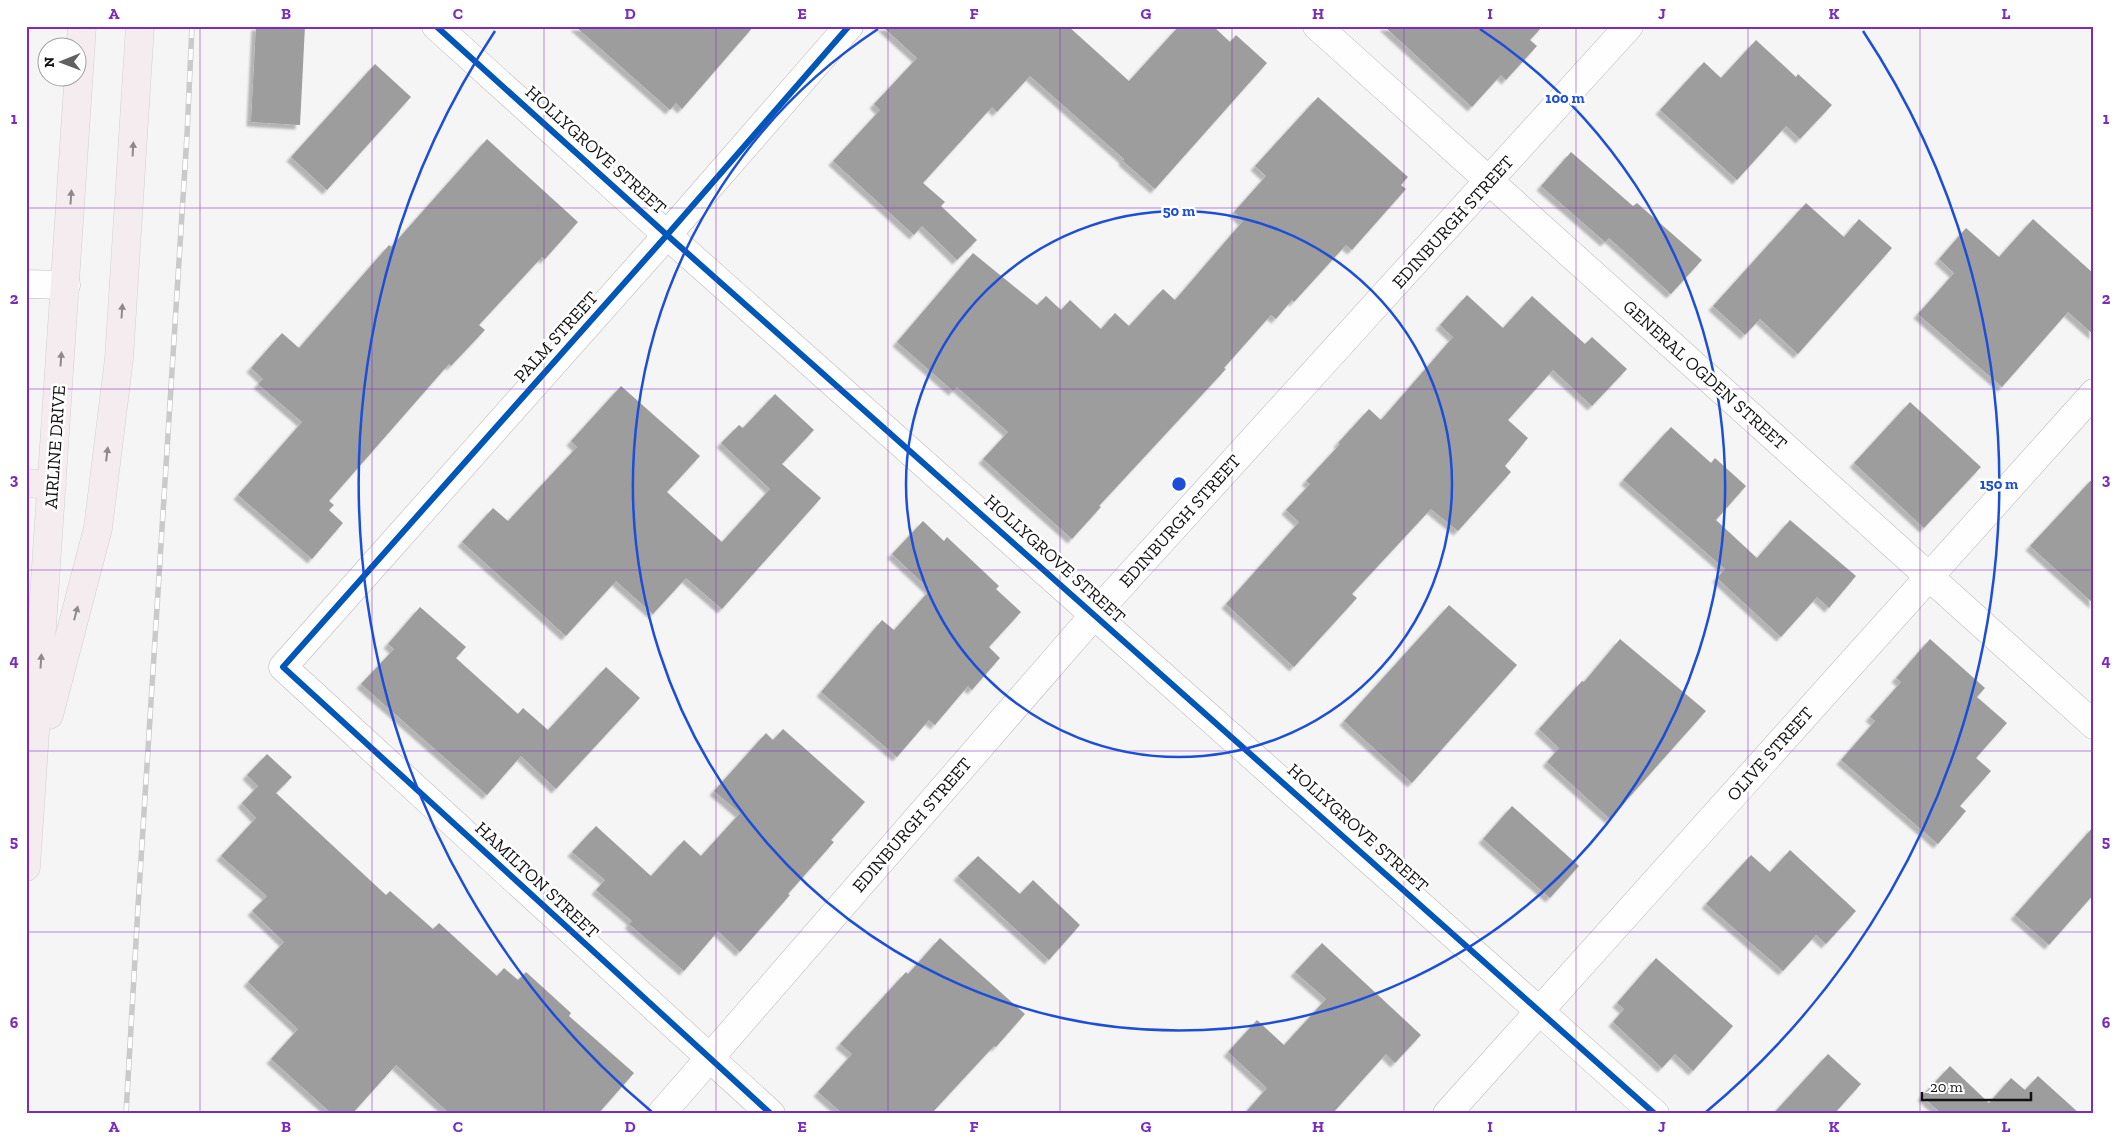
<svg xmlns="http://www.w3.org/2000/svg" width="2120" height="1140" viewBox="0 0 2120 1140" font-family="'Zilla Slab',serif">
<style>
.building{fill:#9e9d9d;filter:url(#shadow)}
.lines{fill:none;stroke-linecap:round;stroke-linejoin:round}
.minor-casing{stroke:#b7b7b8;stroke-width:29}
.highway-casing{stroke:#d0d0d1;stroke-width:29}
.minor{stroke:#fefefe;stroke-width:28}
.highway{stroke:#f4ecee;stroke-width:28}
.rail-casing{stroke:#cacacb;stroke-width:5.5}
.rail{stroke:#fff;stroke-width:4;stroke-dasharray:11;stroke-linecap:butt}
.cycleway-casing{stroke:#fff;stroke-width:9}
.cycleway{stroke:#0057b8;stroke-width:6}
.oneway{fill:#8e898b}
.grid{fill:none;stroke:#7b2cbf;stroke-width:1;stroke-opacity:0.55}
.ring{fill:none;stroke:#1d4ed8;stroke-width:2.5}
.labels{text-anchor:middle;stroke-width:5;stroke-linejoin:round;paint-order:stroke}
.street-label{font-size:18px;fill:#111112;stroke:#fff}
.centre{fill:#1d4ed8;stroke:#fff;stroke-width:2.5}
.ring-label{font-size:15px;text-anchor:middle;font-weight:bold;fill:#1d4ed8;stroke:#fff;stroke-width:5;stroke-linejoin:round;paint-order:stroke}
.neatline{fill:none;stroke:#7b2cbf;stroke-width:2}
.grid-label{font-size:16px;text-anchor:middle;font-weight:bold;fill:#7b2cbf}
</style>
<defs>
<filter id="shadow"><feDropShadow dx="-4.5" dy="4.5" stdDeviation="1" flood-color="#0004"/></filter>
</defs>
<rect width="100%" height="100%" fill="#f5f5f6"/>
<g class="building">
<path d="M256,26H305L300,125L251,122Z"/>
<path d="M575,26H754L682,109L676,103L670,110Z"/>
<path d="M882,26H1068L1129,81L1179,26H1213L1230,42L1236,35L1267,63L1155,189L1123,161L1124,159L1030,76L997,112L992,107L923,183L945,202L941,206L977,240L957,260L922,226L914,235L833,161L880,110L874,104L917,58Z"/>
<path d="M1384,26H1543L1530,40L1537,46L1506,80L1501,75L1472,107Z"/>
<path d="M1756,40L1796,77L1798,74L1832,105L1800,139L1786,126L1737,180L1660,110L1704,62L1721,78Z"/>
<path d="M375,64L411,97L327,190L291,157Z"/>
<path d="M1318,97L1408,177L1401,185L1406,189L1352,250L1346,245L1294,302L1292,300L1276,319L1271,315L1224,368L1226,369L1099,506L1101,507L1072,539L983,459L1008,432L957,387L953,391L897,342L973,253L1037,305L1046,296L1061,310L1070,300L1101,329L1115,313L1129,326L1163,289L1175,300L1243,221L1234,212L1266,176L1255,166Z"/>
<path d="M487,139L578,222L545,259L542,257L479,325L485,330L451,366L449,364L329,501L334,505L329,510L343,523L312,559L238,495L302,422L258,384L263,379L251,368L282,333L299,348L389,245L391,247Z"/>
<path d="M1571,152L1633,206L1637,203L1702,260L1671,294L1609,238L1605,242L1541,186Z"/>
<path d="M1806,203L1844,237L1859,219L1892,248L1798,354L1760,319L1745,335L1713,306Z"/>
<path d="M2033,219L2094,274V335L2068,312L2002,387L1918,314L1954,273L1939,259L1966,228L1999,257Z"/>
<path d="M1467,295L1503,328L1532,296L1585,344L1592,337L1627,369L1592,406L1553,370L1508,420L1528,438L1505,466L1511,472L1458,531L1431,509L1352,594L1357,598L1294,667L1226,604L1299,522L1286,510L1310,484L1306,481L1340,444L1338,443L1369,409L1381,420L1453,337L1440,325Z"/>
<path d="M621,386L700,456L667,492L722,542L770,489L721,443L739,425L743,428L775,394L814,430L782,464L821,498L722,609L686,578L653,614L616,581L566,636L462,542L493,508L508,521L577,447L571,441Z"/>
<path d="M1910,402L1981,467L1924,528L1854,463Z"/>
<path d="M1671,427L1711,463L1715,458L1746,486L1716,520L1757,558L1790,520L1856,576L1829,608L1817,597L1781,637L1717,578L1725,569L1623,480Z"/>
<path d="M2094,477V604L2030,546Z"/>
<path d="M923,521L944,541L947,537L999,586L996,589L1021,612L989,647L1000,658L972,690L968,686L935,725L929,720L897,757L821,692L882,620L894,630L930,590L892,554Z"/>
<path d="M1449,605L1517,665L1412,783L1344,721Z"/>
<path d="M420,607L466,647L456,658L518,714L523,708L548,730L606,667L640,698L556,789L521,756L487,795L361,684L394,649L388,644Z"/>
<path d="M1620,639L1706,711L1610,819L1547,762L1559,748L1539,729L1582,681L1584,682Z"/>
<path d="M1930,639L1985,688L1977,697L2007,723L1976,758L1991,771L1960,806L1966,811L1938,844L1841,760L1875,721L1870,717L1901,682L1896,678Z"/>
<path d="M783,729L865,802L831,840L834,842L788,894L790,895L740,952L718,931L684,971L629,924L632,921L596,890L605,880L572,852L596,826L651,876L684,840L701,856L740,813L714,791L766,733L773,740Z"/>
<path d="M267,754L292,777L276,793L386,895L390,891L433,929L439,923L497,976L504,968L518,980L526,972L571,1013L569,1016L634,1073L598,1114H450L396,1065L352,1114H332L271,1059L298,1029L248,982L284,942L252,911L267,896L221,856L256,818L242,803L258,786L247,775Z"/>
<path d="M1512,806L1579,866L1550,898L1483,839Z"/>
<path d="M2094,826V894L2049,945L2015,915Z"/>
<path d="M1790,850L1856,911L1826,944L1816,935L1783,971L1706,904L1751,855L1770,872Z"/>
<path d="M978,856L1020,894L1033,880L1080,925L1049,960L958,876Z"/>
<path d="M940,938L1025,1014L996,1047L994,1046L931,1114H843L818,1092L852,1054L840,1044L906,972L908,974Z"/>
<path d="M1322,943L1421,1035L1395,1063L1386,1054L1332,1114H1244L1267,1088L1228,1052L1257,1020L1284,1045L1326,999L1295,972Z"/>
<path d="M1656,958L1733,1026L1693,1071L1675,1054L1662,1068L1613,1022L1624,1009L1617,1003Z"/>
<path d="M1828,1054L1861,1084L1834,1114H1773Z"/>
<path d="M1950,1066L1989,1103L2011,1078L2025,1090L2038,1076L2080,1114H1942L1922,1096Z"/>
</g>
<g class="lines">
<defs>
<g id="minor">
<path d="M436,26L667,235L1655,1114"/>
<path d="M1317,26L2094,725"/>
<path d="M26,284L66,285"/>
<path d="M661,1114L1095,614L1629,26"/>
<path d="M771,1114L283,667L667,235L849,26"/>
<path d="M1447,1114L2094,393"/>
</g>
<g id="highway">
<path d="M26,483L52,485"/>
<path d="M49,715L98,528L119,359L140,26"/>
<path d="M26,867L82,26"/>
</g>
</defs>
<use href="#minor" class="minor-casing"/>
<use href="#highway" class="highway-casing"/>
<use href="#minor" class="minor"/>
<use href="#highway" class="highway"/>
<defs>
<path id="rail" d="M126,1114L138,907L187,135L192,26"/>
</defs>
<use href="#rail" class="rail-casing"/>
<use href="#rail" class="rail"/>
<defs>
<g id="cycleway">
<path d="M436,26L667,235L1655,1114"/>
<path d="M771,1114L283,667L667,235L849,26"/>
</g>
</defs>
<use href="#cycleway" class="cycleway-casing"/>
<use href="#cycleway" class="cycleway"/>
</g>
<defs><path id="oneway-solid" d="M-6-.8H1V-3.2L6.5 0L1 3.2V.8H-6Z" transform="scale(1.25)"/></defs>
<g class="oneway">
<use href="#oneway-solid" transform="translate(133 149) rotate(-87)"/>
<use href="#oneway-solid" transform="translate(71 197) rotate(-86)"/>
<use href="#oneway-solid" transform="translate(122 311) rotate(-86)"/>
<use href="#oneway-solid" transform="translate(61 359) rotate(-86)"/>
<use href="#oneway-solid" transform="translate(107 454) rotate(-83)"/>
<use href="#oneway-solid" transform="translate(76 613) rotate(-75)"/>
<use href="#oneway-solid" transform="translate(41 661) rotate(-86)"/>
</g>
<path class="grid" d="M200,26V1114M372,26V1114M544,26V1114M716,26V1114M888,26V1114M1060,26V1114M1232,26V1114M1404,26V1114M1576,26V1114M1748,26V1114M1920,26V1114M26,208H2094M26,389H2094M26,570H2094M26,751H2094M26,932H2094"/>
<g class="ring">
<circle cx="1179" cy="484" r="273"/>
<path d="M1480 29A546 546 0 1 1 878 29"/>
<path d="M652 1112A820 820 0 0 1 495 31M1863 31A820 820 0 0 1 1706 1112"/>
</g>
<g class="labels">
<g class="street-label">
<text transform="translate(596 150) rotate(42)" y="6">HOLLYGROVE STREET</text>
<text transform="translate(1453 222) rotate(-48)" y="6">EDINBURGH STREET</text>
<text transform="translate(556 337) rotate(-48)" y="6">PALM STREET</text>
<text transform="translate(1705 375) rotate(42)" y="6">GENERAL OGDEN STREET</text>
<text transform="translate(55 447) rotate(-86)" y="6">AIRLINE DRIVE</text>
<text transform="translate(1180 521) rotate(-48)" y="6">EDINBURGH STREET</text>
<text transform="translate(1055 559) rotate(42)" y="6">HOLLYGROVE STREET</text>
<text transform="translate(1770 754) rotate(-48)" y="6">OLIVE STREET</text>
<text transform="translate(912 825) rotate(-49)" y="6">EDINBURGH STREET</text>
<text transform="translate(1358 828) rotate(42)" y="6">HOLLYGROVE STREET</text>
<text transform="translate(537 880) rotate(43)" y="6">HAMILTON STREET</text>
</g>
</g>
<circle cx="1179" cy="484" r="8" class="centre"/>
<g class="ring-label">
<text x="1565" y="103">100 m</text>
<text x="1179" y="216">50 m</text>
<text x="1999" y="489">150 m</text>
</g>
<rect width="2120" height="1140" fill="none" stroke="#ffffff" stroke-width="55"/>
<g transform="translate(62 62) rotate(269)"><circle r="24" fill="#ffffff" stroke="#a0a0a0"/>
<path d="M0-4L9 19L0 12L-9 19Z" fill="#616162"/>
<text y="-8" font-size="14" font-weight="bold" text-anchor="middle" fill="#111112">N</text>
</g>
<path d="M1922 1092v8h109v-8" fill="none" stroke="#111112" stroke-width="2.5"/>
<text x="1930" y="1092" font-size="15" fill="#111112" stroke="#ffffff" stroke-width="4" paint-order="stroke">20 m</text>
<rect x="28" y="28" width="2064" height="1084" class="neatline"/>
<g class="grid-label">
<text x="114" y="19">A</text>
<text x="286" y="19">B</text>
<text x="458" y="19">C</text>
<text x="630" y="19">D</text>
<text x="802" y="19">E</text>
<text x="974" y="19">F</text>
<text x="1146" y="19">G</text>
<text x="1318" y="19">H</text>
<text x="1490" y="19">I</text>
<text x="1662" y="19">J</text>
<text x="1834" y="19">K</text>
<text x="2006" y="19">L</text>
<text x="14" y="124">1</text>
<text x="2106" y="124">1</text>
<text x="14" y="304">2</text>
<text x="2106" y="304">2</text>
<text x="14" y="485">3</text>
<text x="2106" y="485">3</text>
<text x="14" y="666">4</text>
<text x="2106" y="666">4</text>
<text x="14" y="847">5</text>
<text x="2106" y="847">5</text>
<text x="14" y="1028">6</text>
<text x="2106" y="1028">6</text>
<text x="114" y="1132">A</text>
<text x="286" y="1132">B</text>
<text x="458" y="1132">C</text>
<text x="630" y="1132">D</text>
<text x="802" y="1132">E</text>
<text x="974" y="1132">F</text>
<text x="1146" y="1132">G</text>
<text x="1318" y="1132">H</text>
<text x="1490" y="1132">I</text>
<text x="1662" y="1132">J</text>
<text x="1834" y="1132">K</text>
<text x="2006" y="1132">L</text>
</g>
</svg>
